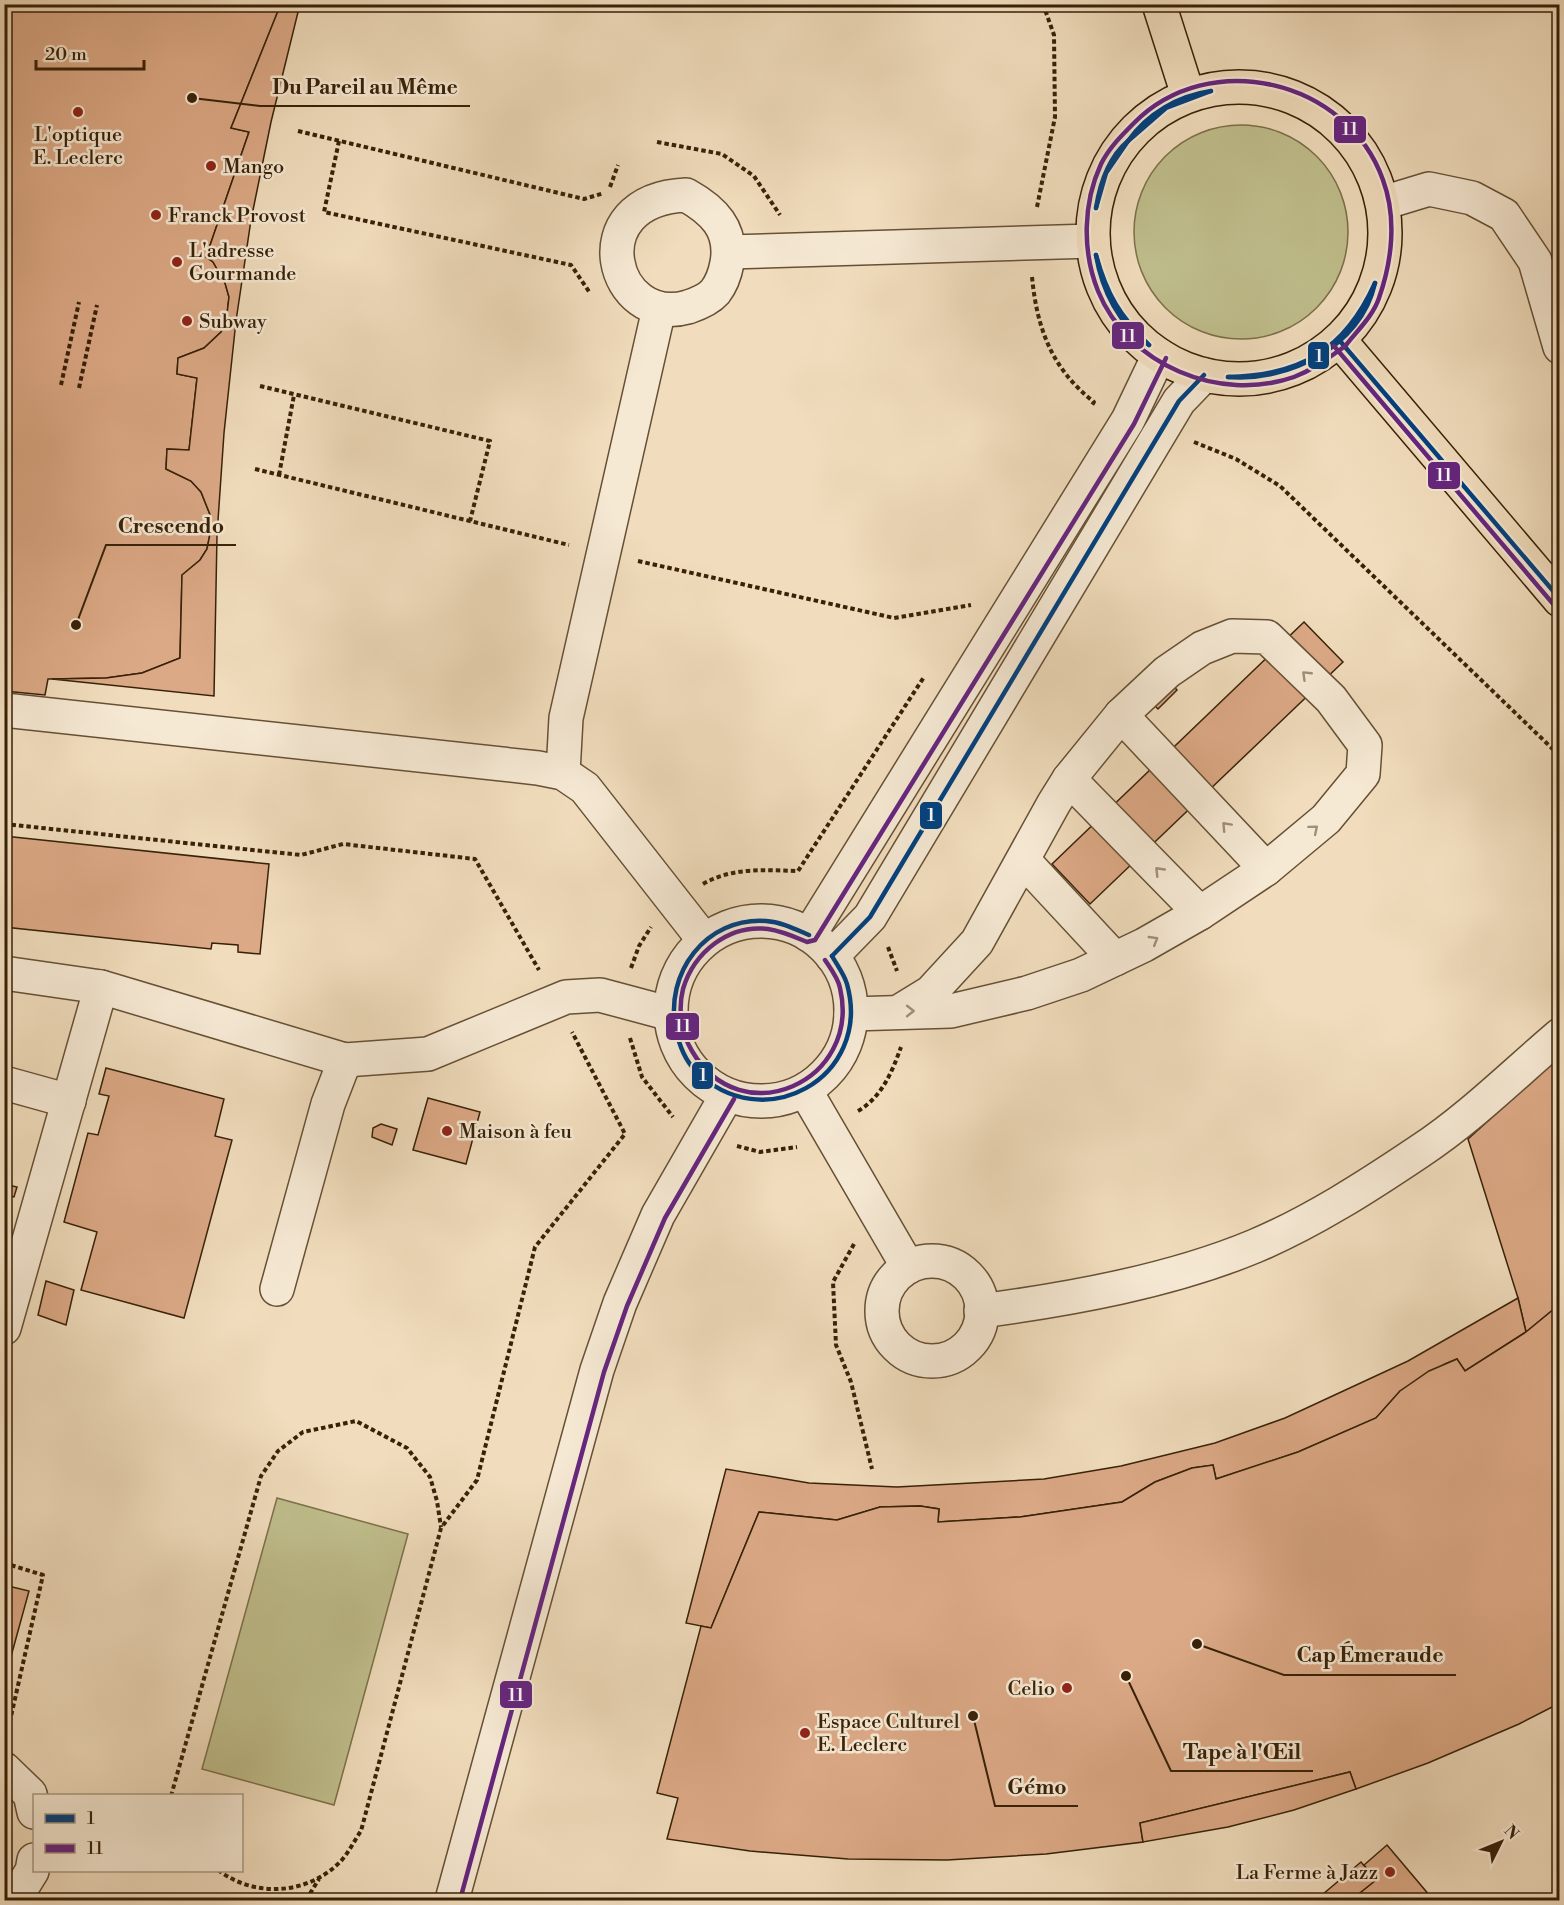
<svg xmlns="http://www.w3.org/2000/svg" width="1564" height="1905" viewBox="0 0 1564 1905" font-family="'Libre Bodoni',serif">
<style>
.green{fill:#c0bf8d;stroke:#7c704a;stroke-width:1.5}
.building{fill:#dca986;stroke:#372108;stroke-width:1.5}
.lines{fill:none;stroke-linecap:round;stroke-linejoin:round}
.minor-casing{stroke:#665035;stroke-width:36}
.major-casing{stroke:#372108;stroke-width:36}
.path{stroke:#372108;stroke-width:4;stroke-dasharray:4.5 3;stroke-linecap:butt}
.minor{stroke:#f6e9d4;stroke-width:33}
.major{stroke:#f1ddbd;stroke-width:33}
.bus-1-casing{stroke:#f6e9d4;stroke-width:9}
.bus-2-casing{stroke:#f6e9d4;stroke-width:9}
.bus-1{stroke:#004080;stroke-width:4.5}
.bus-2{stroke:#652580;stroke-width:4.5}
.oneway{stroke:#a08f78}
.poi-dot{fill:#8f2418;stroke:#f6e9d4;stroke-width:2}
.labels{text-anchor:middle;stroke-width:5;stroke-linejoin:round;paint-order:stroke}
.poi-label{font-size:20px;fill:#372108;stroke:#f6e9d4;text-anchor:start}
.leader{fill:none;stroke:#372108;stroke-width:2}
.callout-dot{fill:#372108;stroke:#f6e9d4;stroke-width:2}
.callout-label{font-size:21px;text-anchor:middle;font-weight:bold;fill:#372108;stroke:#f6e9d4;stroke-width:5;stroke-linejoin:round;paint-order:stroke}
.line-badge{stroke:#f6e9d4;stroke-width:2}
.badge-label{font-size:16px;text-anchor:middle;font-weight:bold;fill:#fff}
</style>
<rect width="100%" height="100%" fill="#f1ddbd"/>
<filter id="stains"><feTurbulence type="fractalNoise" baseFrequency=".00333" numOctaves="4"/><feColorMatrix values="0 0 0 0 .2 0 0 0 0 .09 0 0 0 0 .02 0 0 0 .5 -.17"/></filter>
<radialGradient id="worn" r=".72"><stop offset=".6" stop-color="#630" stop-opacity="0"/><stop offset="1" stop-color="#630" stop-opacity=".3"/></radialGradient>
<g class="green">
<circle cx="1241" cy="232" r="107"/>
<path d="M277,1498L408,1534L334,1805L202,1769Z"/>
</g>
<g class="building">
<path d="M4,4L280,6L231,128L249,132L206,257L213,262L225,283L229,297L226,322L221,332L204,348L178,358L177,374L197,378L189,450L167,449L166,469L191,481L201,492L211,517V529L207,549L200,560L182,575L180,658L142,673L106,678L48,679L45,695L4,691Z"/>
<path d="M274,4H300L271,122L251,220L236,321L224,433L217,535L214,696L52,679L106,678L142,673L180,658L182,575L200,560L207,549L211,529V517L201,492L191,481L166,469L167,449L189,450L197,378L177,374L178,358L204,348L221,332L226,322L229,297L225,283L213,262L206,257L249,132L231,128L280,6Z"/>
<path d="M1304,622L1343,662L1090,904L1052,864Z"/>
<path d="M1167,679L1177,690L1158,709L1147,698Z"/>
<path d="M4,836L269,864L260,954L238,952V945L212,943L211,949L4,927Z"/>
<path d="M1560,1056V1304L1526,1332L1518,1298L1468,1139Z"/>
<path d="M106,1068L224,1099L215,1136L232,1140L184,1318L81,1290L97,1232L64,1222L88,1133L98,1135L109,1096L99,1094Z"/>
<path d="M428,1098L480,1112L466,1164L413,1150Z"/>
<path d="M381,1124L397,1129L392,1145L372,1137L373,1128Z"/>
<path d="M4,1184L17,1187L14,1197L9,1196L4,1213Z"/>
<path d="M46,1281L74,1290L66,1325L38,1315Z"/>
<path d="M1518,1298L1526,1332L1465,1371L1457,1359L1445,1364L1400,1391L1376,1418L1298,1452L1216,1479L1213,1465L1192,1468L1155,1482L1122,1502L1020,1517L938,1522L939,1509L920,1506L880,1507L837,1520L759,1512L711,1628L686,1623L726,1469L809,1483L897,1487L1044,1479L1121,1466L1215,1443L1285,1418L1408,1361Z"/>
<path d="M1560,1304V1703L1519,1724L1428,1763L1356,1789L1350,1772L1140,1823L1143,1842L1046,1854L947,1860L848,1859L750,1851L667,1839L678,1798L657,1793L701,1626L711,1628L759,1512L837,1520L880,1507L920,1506L939,1509L938,1522L1020,1517L1122,1502L1155,1482L1192,1468L1213,1465L1216,1479L1298,1452L1376,1418L1400,1391L1429,1371L1457,1359L1465,1371L1526,1332Z"/>
<path d="M4,1585L29,1591L4,1682Z"/>
<path d="M1350,1772L1356,1789L1294,1810L1228,1827L1143,1842L1140,1823Z"/>
<path d="M1387,1845L1430,1896L1425,1900H1351L1376,1880L1364,1865Z"/>
<path d="M1361,1862L1376,1880L1351,1900H1316Z"/>
</g>
<g class="lines">
<defs>
<g id="minor">
<path d="M686,195C713,210 733,229 727,263C725,274 722,283 715,292C708,300 697,304 688,307C612,329 577,200 686,195Z"/>
<path d="M1383,203L1429,189L1472,198L1504,215L1535,261L1560,347"/>
<path d="M729,252L1093,241"/>
<path d="M4,710L538,768L563,773L585,788L704,940"/>
<path d="M1121,715L1266,869"/>
<path d="M563,773L566,718L659,309"/>
<path d="M1069,779L1200,913"/>
<path d="M1024,861L1115,959"/>
<circle cx="761" cy="1011" r="90"/>
<path d="M809,935L1128,420L1159,355"/>
<path d="M832,956L870,917L1179,401L1204,375"/>
<path d="M4,973L101,987L345,1060L428,1054L566,997L600,995L671,1014"/>
<path d="M851,1014L951,1011L1027,993L1081,975L1144,945L1200,913L1266,869L1326,819L1363,774L1365,745L1331,699L1267,637L1232,636L1202,648L1167,672L1121,715L1069,779L1054,803L977,942L931,992L900,1011"/>
<path d="M4,1083L69,1101"/>
<path d="M805,1090L908,1267"/>
<circle cx="932" cy="1311" r="50"/>
<path d="M277,1289L328,1104L345,1060"/>
<path d="M981,1311C1071,1299 1171,1281 1255,1246C1312,1222 1368,1186 1420,1151C1470,1118 1514,1074 1560,1035"/>
<path d="M4,1328L101,987"/>
<path d="M4,1769L30,1794L34,1812"/>
<path d="M14,1900L32,1871L34,1860"/>
<path d="M452,1900L597,1370L620,1303L658,1215L727,1095"/>
</g>
<g id="major">
<path d="M1159,4L1188,95"/>
<circle cx="1239" cy="233" r="146"/>
<path d="M1340,341L1560,600"/>
</g>
</defs>
<use href="#minor" class="minor-casing"/>
<use href="#major" class="major-casing"/>
<g class="path">
<path d="M298,131L584,199L604,193"/>
<path d="M339,141L324,212L571,265L590,293"/>
<path d="M657,142L722,154L754,176L780,215"/>
<path d="M610,187L618,165"/>
<path d="M1037,207L1055,117L1054,35L1043,4"/>
<path d="M1032,277C1037,329 1052,369 1094,402L1092,405"/>
<path d="M61,385L79,302"/>
<path d="M260,386L490,441L470,521"/>
<path d="M79,388L97,305"/>
<path d="M1194,442L1236,459L1280,486L1560,756"/>
<path d="M255,469L569,545"/>
<path d="M279,475L294,395"/>
<path d="M638,561L894,618L971,605"/>
<path d="M4,824L301,855L343,844L475,859L539,970"/>
<path d="M703,884C732,867 766,870 798,871L924,677"/>
<path d="M888,947L897,971"/>
<path d="M631,968L639,946L651,927"/>
<path d="M630,1038L642,1077L673,1117"/>
<path d="M858,1111C882,1097 892,1072 901,1047"/>
<path d="M737,1146L760,1152L797,1147"/>
<path d="M854,1244L833,1282L836,1345L851,1382L872,1469"/>
<path d="M4,1563L43,1575L7,1734"/>
<path d="M171,1796L261,1476L278,1451L303,1432L356,1421L407,1448L430,1477L437,1501L441,1527"/>
<path d="M218,1870C255,1898 307,1895 340,1862C348,1854 354,1841 361,1831L441,1528L477,1480L535,1247L625,1134L572,1032"/>
<path d="M306,1900L319,1879"/>
</g>
<use href="#minor" class="minor"/>
<use href="#major" class="major"/>
<defs>
<g id="bus-1">
<path d="M1128,141C1148,113 1178,96 1211,91"/>
<path d="M1128,141L1166,108L1211,91"/>
<path d="M1096,208C1100,183 1108,158 1128,141"/>
<path d="M1096,208L1106,173L1128,141"/>
<path d="M1096,255C1107,295 1120,316 1149,345"/>
<path d="M1096,255C1102,290 1119,325 1149,345"/>
<path d="M1340,341L1560,599"/>
<path d="M1228,377C1288,382 1361,347 1375,283"/>
<path d="M1228,377C1300,376 1345,350 1375,283"/>
<path d="M809,935C795,929 781,922 766,921C706,917 664,973 676,1030C679,1044 685,1060 695,1070C762,1139 873,1078 847,984C844,974 837,965 832,956"/>
<path d="M832,956L870,917L1179,401L1204,375"/>
</g>
<g id="bus-2">
<path d="M1334,346L1554,605"/>
<path d="M1344,347C1328,358 1313,370 1294,377C1219,403 1128,365 1098,291C1082,251 1083,203 1101,164C1109,148 1121,136 1134,123C1209,47 1347,79 1383,180C1397,218 1392,261 1379,298C1373,316 1357,331 1346,345"/>
<path d="M825,960C831,969 838,978 840,988C862,1082 741,1135 692,1051C681,1033 678,1009 683,989C694,952 729,924 768,929C782,931 795,937 807,942L815,940L1134,424L1166,358"/>
<path d="M460,1900L604,1372L627,1306L665,1218L734,1099"/>
</g>
</defs>
<use href="#bus-1" class="bus-1-casing"/>
<use href="#bus-2" class="bus-2-casing"/>
<use href="#bus-1" class="bus-1"/>
<use href="#bus-2" class="bus-2"/>
</g>
<defs><path id="oneway-chevron" d="M-2-3.5L2.5 0L-2 3.5" fill="none" stroke-width="1.6" stroke-linecap="round" stroke-linejoin="round" transform="scale(1.5)"/></defs>
<g class="oneway">
<use href="#oneway-chevron" transform="translate(1306 675) rotate(-136)"/>
<use href="#oneway-chevron" transform="translate(1226 826) rotate(-133)"/>
<use href="#oneway-chevron" transform="translate(1314 829) rotate(-40)"/>
<use href="#oneway-chevron" transform="translate(1159 871) rotate(-134)"/>
<use href="#oneway-chevron" transform="translate(1154 940) rotate(-31)"/>
<use href="#oneway-chevron" transform="translate(910 1011)"/>
</g>
<g class="poi-dot">
<circle cx="78" cy="112" r="6"/>
<circle cx="211" cy="166" r="6"/>
<circle cx="156" cy="215" r="6"/>
<circle cx="177" cy="262" r="6"/>
<circle cx="187" cy="321" r="6"/>
<circle cx="447" cy="1131" r="6"/>
<circle cx="1067" cy="1688" r="6"/>
<circle cx="805" cy="1733" r="6"/>
<circle cx="1390" cy="1872" r="6"/>
</g>
<g class="labels">
<g class="poi-label">
<text x="78" y="141" text-anchor="middle">L'optique<tspan x="78" dy="23">E. Leclerc</tspan></text>
<text x="223" y="173">Mango</text>
<text x="168" y="222">Franck Provost</text>
<text x="189" y="257">L'adresse<tspan x="189" dy="23">Gourmande</tspan></text>
<text x="199" y="328">Subway</text>
<text x="459" y="1138">Maison à feu</text>
<text x="1055" y="1695" text-anchor="end">Celio</text>
<text x="817" y="1728">Espace Culturel<tspan x="817" dy="23">E. Leclerc</tspan></text>
<text x="1378" y="1879" text-anchor="end">La Ferme à Jazz</text>
</g>
</g>
<path class="leader" d="M192 98L260 106H470M76 625L106 545H236M1197 1644L1284 1675H1456M1126 1676L1171 1771H1313M973 1716L995 1806H1078"/>
<g class="callout-dot">
<circle cx="192" cy="98" r="6"/>
<circle cx="76" cy="625" r="6"/>
<circle cx="1197" cy="1644" r="6"/>
<circle cx="1126" cy="1676" r="6"/>
<circle cx="973" cy="1716" r="6"/>
</g>
<g class="callout-label">
<text x="365" y="94">Du Pareil au Même</text>
<text x="171" y="533">Crescendo</text>
<text x="1370" y="1662">Cap Émeraude</text>
<text x="1242" y="1759">Tape à l'Œil</text>
<text x="1037" y="1794">Gémo</text>
</g>
<g class="line-badge">
<rect x="1333" y="115" width="34" height="29" rx="6" fill="#652580"/>
<rect x="1111" y="321" width="34" height="29" rx="6" fill="#652580"/>
<rect x="1307" y="341" width="23" height="29" rx="6" fill="#004080"/>
<rect x="1427" y="461" width="34" height="29" rx="6" fill="#652580"/>
<rect x="919" y="801" width="24" height="29" rx="6" fill="#004080"/>
<rect x="665" y="1012" width="35" height="29" rx="6" fill="#652580"/>
<rect x="691" y="1061" width="23" height="29" rx="6" fill="#004080"/>
<rect x="499" y="1680" width="34" height="29" rx="6" fill="#652580"/>
</g>
<g class="badge-label">
<text x="1350" y="135">11</text>
<text x="1128" y="342">11</text>
<text x="1319" y="362">1</text>
<text x="1444" y="481">11</text>
<text x="931" y="821">1</text>
<text x="683" y="1032">11</text>
<text x="703" y="1081">1</text>
<text x="516" y="1701">11</text>
</g>
<rect width="1564" height="1905" fill="none" stroke="#f1ddbd" stroke-width="24"/>
<rect x="6" y="6" width="1552" height="1893" fill="none" stroke="#372108" stroke-width="3"/>
<rect x="12" y="12" width="1540" height="1881" fill="none" stroke="#372108" stroke-width="1.5"/>
<rect x="33" y="1794" width="210" height="78" fill="#f6e9d4" stroke="#aa9982" stroke-width="1.5"/>
<rect x="45" y="1814" width="30" height="9" fill="#004080" stroke="#aa9982" stroke-width="1.5"/>
<text x="87" y="1824" font-size="18" fill="#372108">1</text>
<rect x="45" y="1844" width="30" height="9" fill="#652580" stroke="#aa9982" stroke-width="1.5"/>
<text x="87" y="1854" font-size="18" fill="#372108">11</text>
<g transform="translate(1501 1842) rotate(47)" stroke="#f6e9d4" stroke-width="4.5" paint-order="stroke">
<path d="M0-4.5L10 22L0 15L-10 22Z" fill="#372108"/>
<text y="-9" font-size="16" font-weight="bold" text-anchor="middle" fill="#372108">N</text>
</g>
<path d="M36 60v9h108v-9" fill="none" stroke="#372108" stroke-width="3"/>
<text x="45" y="60" font-size="18" fill="#372108" stroke="#f6e9d4" stroke-width="4.5" paint-order="stroke">20 m</text>
<rect width="100%" height="100%" filter="url(#stains)"/>
<rect width="100%" height="100%" fill="url(#worn)"/>
</svg>
